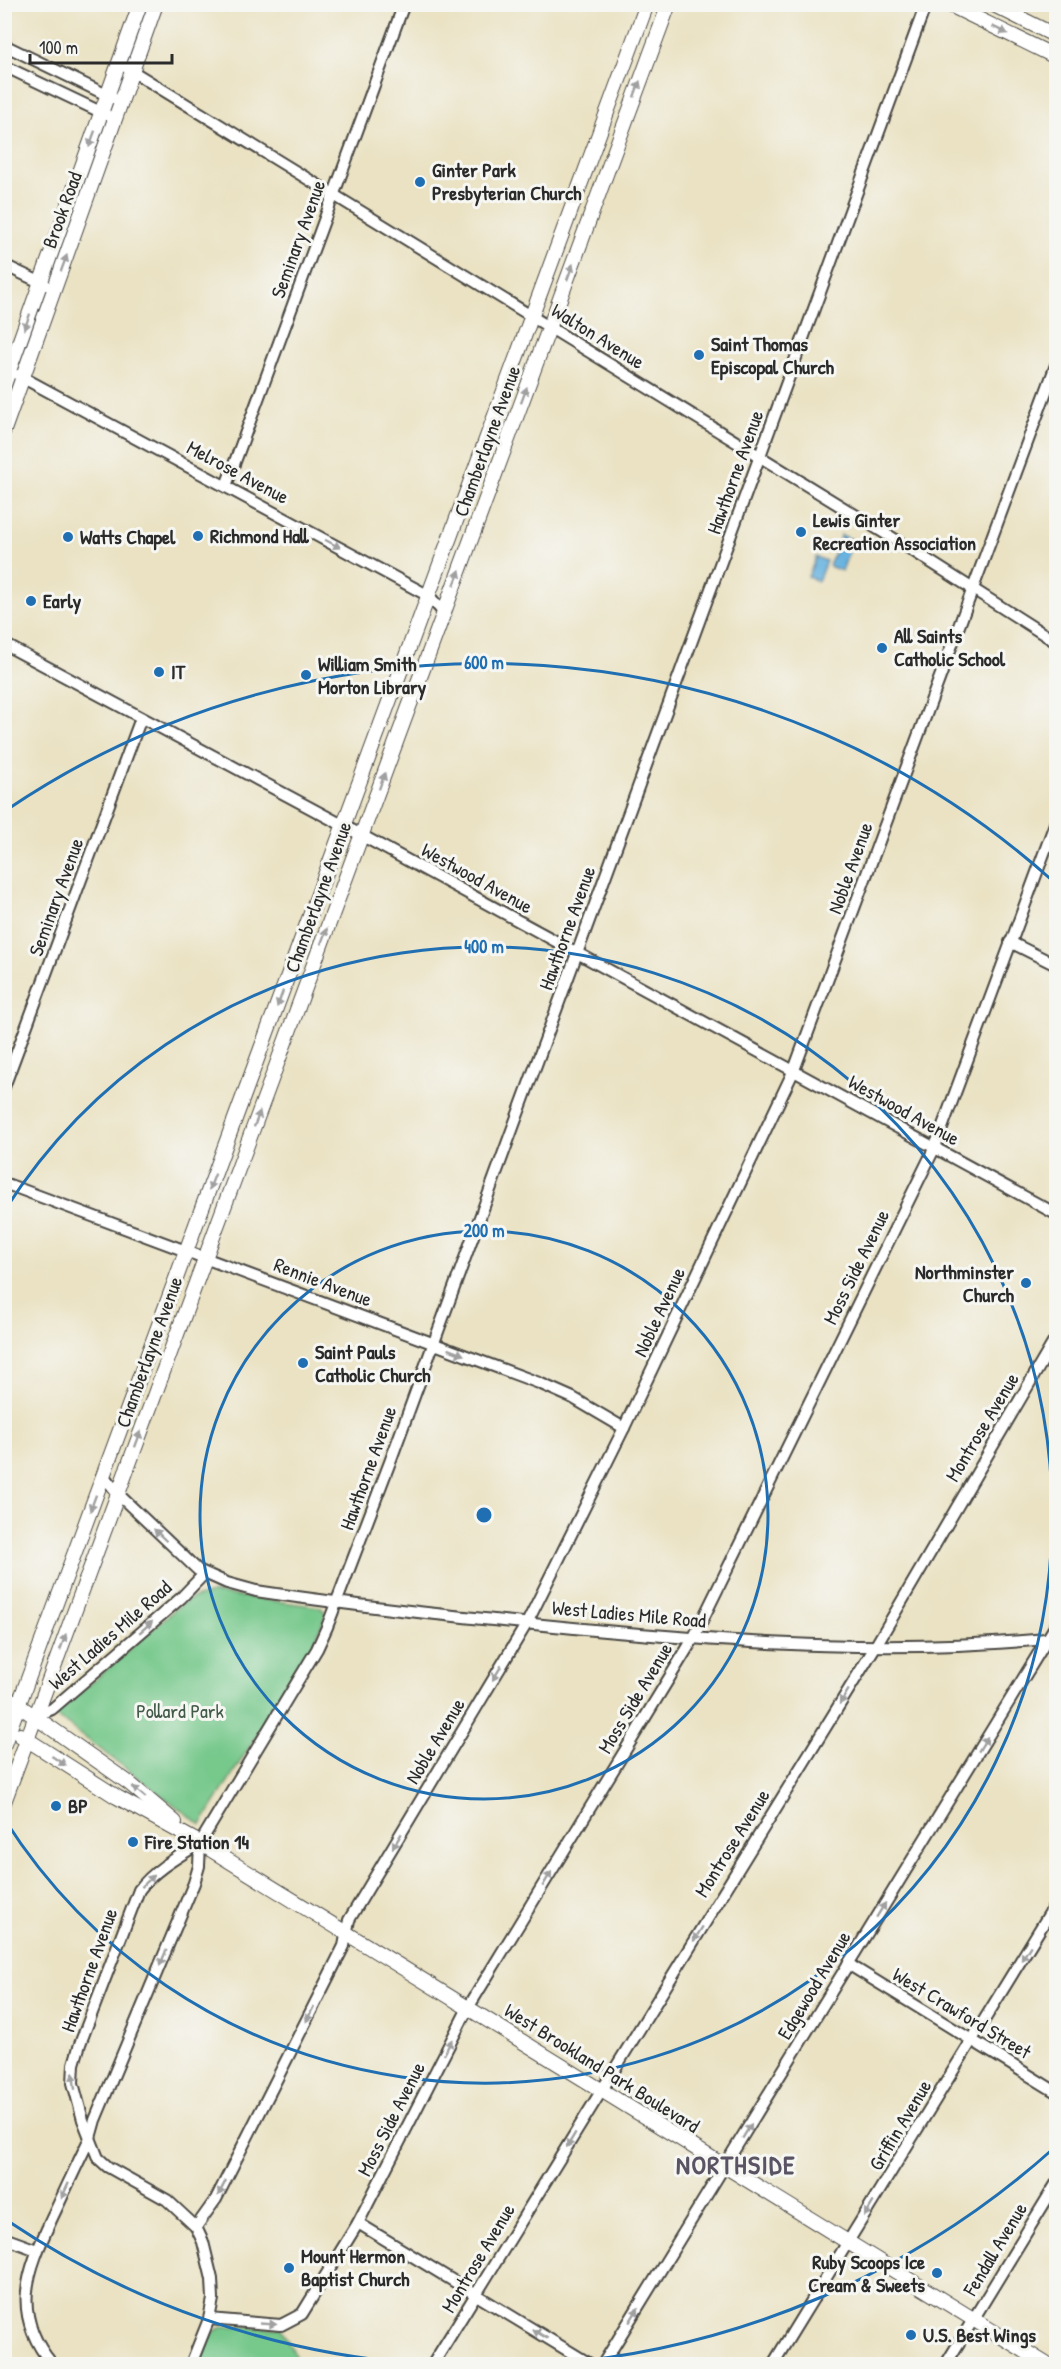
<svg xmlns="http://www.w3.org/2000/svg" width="1061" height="2369" viewBox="0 0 1061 2369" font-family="'Patrick Hand',sans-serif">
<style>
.green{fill:#76c88b;stroke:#507a5b;stroke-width:1.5}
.water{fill:#67b3e0;stroke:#496f86;stroke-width:1.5}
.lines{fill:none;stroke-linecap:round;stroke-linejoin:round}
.minor-casing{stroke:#484642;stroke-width:14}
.major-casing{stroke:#484642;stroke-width:16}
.minor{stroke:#fff;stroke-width:10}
.major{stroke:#fff;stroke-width:14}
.oneway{fill:#a0a0a0}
.ring{fill:none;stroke:#1f6fb2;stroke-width:3}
.poi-dot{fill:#1f6fb2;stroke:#f6f6f2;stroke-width:2}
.labels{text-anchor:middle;stroke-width:6;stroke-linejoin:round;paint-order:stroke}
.poi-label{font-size:20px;font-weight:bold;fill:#2b2b2b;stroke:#f6f6f2;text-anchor:start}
.street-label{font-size:20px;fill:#2b2b2b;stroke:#f6f6f2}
.park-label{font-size:20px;fill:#425a48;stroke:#f6f6f2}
.district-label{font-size:26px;font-weight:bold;letter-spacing:1.5px;fill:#595363;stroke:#f6f6f2}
.centre{fill:#1f6fb2;stroke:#f6f6f2;stroke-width:3}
.ring-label{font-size:18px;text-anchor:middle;font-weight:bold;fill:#1f6fb2;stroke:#f6f6f2;stroke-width:6;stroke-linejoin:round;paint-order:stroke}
</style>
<rect width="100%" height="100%" fill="#f6f6f2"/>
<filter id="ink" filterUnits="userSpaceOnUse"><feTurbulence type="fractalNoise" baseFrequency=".0167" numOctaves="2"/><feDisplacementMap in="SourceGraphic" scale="12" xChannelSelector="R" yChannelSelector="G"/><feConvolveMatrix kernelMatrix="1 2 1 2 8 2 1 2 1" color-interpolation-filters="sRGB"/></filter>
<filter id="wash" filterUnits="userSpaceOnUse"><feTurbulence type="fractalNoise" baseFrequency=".008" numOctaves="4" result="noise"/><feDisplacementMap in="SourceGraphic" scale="24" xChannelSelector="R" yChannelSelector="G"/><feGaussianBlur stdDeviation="1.35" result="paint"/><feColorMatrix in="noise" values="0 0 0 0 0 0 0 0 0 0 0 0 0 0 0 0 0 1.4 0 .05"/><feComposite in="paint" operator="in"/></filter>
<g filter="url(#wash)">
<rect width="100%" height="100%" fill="#eae2c3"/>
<g class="green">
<path d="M212,1593L314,1606L321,1607L326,1614L314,1643L201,1825L55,1715L180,1605L190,1599Z"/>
<path d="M228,2326L281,2328L299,2364H198C205,2348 208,2328 228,2326Z"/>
</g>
<g class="water">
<path d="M841,535L853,540L842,571L829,566Z"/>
<path d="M816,557L826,561L818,581L808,577Z"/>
</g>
</g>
<g filter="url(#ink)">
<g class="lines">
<defs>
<g id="minor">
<path d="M4,45L113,98"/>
<path d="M119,63L904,545L1056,642"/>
<path d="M4,66L107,115"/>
<path d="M4,265L46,285"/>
<path d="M18,375L429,596L444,613"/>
<path d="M226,486L404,4"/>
<path d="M4,644L361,835L1056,1214"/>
<path d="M1010,942L1056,965"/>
<path d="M4,1087L141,718"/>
<path d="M4,1183L539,1383L573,1398L624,1428"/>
<path d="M103,1475L118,1494L198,1570L227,1583L256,1591C368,1608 481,1619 594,1630C748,1644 902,1654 1056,1638"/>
<path d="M36,1716L52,1709L181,1598L204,1574"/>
<path d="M848,1964L1056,2092"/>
<path d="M358,2223L590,2364"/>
<path d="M196,2227L216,2199L344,1946L349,1920L527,1623L624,1428L794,1070L1056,365"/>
<path d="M4,2238L37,2250"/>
<path d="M209,2319L281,2325L302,2314L358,2223L468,2008L693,1639L935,1147L1056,821"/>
<path d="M52,2364C10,2313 27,2272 52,2218C65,2191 77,2164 90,2138L95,2120L194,1883L199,1866L200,1843L317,1649L327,1627L390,1462L926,4"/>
<path d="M191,2364L209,2319L213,2299L212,2279L203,2242L196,2227L167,2200L108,2167L98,2158L83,2120L73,2083L74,2064L80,2044L139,1890C154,1870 179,1856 200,1843"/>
<path d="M433,2364L875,1647L1056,1338"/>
<path d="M603,2364L1056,1625"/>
<path d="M773,2364L1056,1903"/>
<path d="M946,2364L1056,2184"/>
</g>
<g id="major">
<path d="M948,4L1056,57"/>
<path d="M992,4L1056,36"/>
<path d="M4,385L140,4"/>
<path d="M4,430L156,4"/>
<path d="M4,1695L129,1783L175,1822"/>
<path d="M20,1735L117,1797L200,1843L1046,2364"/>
<path d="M4,1744L647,4"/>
<path d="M4,1802L669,4"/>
</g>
</defs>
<use href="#minor" class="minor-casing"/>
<use href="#major" class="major-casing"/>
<use href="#minor" class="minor"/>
<use href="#major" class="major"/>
</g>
<defs><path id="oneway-solid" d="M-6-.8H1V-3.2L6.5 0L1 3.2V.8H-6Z" transform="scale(1.5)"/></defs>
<g class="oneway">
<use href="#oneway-solid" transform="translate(1000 30) rotate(26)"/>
<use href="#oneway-solid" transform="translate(637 89) rotate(-70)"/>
<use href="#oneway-solid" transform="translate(92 139) rotate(110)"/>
<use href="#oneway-solid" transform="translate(64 263) rotate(-70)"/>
<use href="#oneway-solid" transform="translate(570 272) rotate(-70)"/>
<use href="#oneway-solid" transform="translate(27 322) rotate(110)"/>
<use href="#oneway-solid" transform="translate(524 395) rotate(-70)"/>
<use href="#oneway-solid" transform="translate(333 544) rotate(28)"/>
<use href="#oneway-solid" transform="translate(457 578) rotate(-70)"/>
<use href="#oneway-solid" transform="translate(382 781) rotate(-70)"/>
<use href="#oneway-solid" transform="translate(324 936) rotate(-69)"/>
<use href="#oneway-solid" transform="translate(280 999) rotate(110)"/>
<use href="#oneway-solid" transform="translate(257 1119) rotate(-70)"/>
<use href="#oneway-solid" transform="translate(212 1182) rotate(111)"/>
<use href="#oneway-solid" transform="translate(456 1352) rotate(21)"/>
<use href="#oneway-solid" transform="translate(138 1439) rotate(-70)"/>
<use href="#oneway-solid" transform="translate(93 1503) rotate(110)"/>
<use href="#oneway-solid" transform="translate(160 1535) rotate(-136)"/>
<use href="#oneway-solid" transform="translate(146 1627) rotate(-41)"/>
<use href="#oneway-solid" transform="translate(63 1642) rotate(-70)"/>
<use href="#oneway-solid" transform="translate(497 1673) rotate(121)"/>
<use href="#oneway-solid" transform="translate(844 1697) rotate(122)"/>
<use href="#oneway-solid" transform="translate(983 1744) rotate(-58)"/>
<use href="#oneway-solid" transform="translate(59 1761) rotate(33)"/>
<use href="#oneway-solid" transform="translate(139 1792) rotate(-140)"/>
<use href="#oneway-solid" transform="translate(397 1841) rotate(121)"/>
<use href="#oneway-solid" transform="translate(547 1879) rotate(-59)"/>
<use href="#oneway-solid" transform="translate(148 1881) rotate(-43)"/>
<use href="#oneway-solid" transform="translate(881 1910) rotate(-58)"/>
<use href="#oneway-solid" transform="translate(698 1934) rotate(122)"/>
<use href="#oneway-solid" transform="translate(1026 1953) rotate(122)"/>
<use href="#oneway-solid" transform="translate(163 1958) rotate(113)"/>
<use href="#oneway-solid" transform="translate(310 2014) rotate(117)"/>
<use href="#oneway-solid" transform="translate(448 2047) rotate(-63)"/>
<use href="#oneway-solid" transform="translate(74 2081) rotate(-97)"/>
<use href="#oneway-solid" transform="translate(747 2131) rotate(-59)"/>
<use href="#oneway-solid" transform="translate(571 2140) rotate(121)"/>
<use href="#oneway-solid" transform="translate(222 2188) rotate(117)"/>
<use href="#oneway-solid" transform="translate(65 2191) rotate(115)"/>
<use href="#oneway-solid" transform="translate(869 2209) rotate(121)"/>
<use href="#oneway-solid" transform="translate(634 2315) rotate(-58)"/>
<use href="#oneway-solid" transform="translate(268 2324) rotate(3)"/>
<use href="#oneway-solid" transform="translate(540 2334) rotate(-149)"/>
</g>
</g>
<g class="ring">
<circle cx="484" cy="1515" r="284"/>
<path d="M5 1210A568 568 0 1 1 5 1820"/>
<path d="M1054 2148A852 852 0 0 1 551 2364M417 2364A852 852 0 0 1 8 2221M8 809A852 852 0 0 1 1054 882"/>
</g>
<g class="poi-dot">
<circle cx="420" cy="182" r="6"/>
<circle cx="699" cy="355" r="6"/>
<circle cx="801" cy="532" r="6"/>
<circle cx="198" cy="536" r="6"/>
<circle cx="68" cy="537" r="6"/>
<circle cx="31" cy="601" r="6"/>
<circle cx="882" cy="648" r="6"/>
<circle cx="159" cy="672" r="6"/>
<circle cx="306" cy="675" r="6"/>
<circle cx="1026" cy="1283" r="6"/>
<circle cx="303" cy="1363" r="6"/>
<circle cx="56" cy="1806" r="6"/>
<circle cx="133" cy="1842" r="6"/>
<circle cx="289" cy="2268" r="6"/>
<circle cx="937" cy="2273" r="6"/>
<circle cx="911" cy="2335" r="6"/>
</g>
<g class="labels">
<g class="poi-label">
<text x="432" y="177">Ginter Park<tspan x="432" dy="23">Presbyterian Church</tspan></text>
<text x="711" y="351">Saint Thomas<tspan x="711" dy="23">Episcopal Church</tspan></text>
<text x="813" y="527">Lewis Ginter<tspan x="813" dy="23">Recreation Association</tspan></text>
<text x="210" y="543">Richmond Hall</text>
<text x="80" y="544">Watts Chapel</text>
<text x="43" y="608">Early</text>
<text x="894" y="643">All Saints<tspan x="894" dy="23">Catholic School</tspan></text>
<text x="318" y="671">William Smith<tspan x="318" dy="23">Morton Library</tspan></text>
<text x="171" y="679">IT</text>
<text x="1014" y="1279" text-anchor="end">Northminster<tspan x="1014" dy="23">Church</tspan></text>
<text x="315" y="1359">Saint Pauls<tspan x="315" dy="23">Catholic Church</tspan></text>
<text x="68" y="1813">BP</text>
<text x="145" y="1849">Fire Station 14</text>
<text x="301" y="2263">Mount Hermon<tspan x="301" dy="23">Baptist Church</tspan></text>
<text x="925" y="2269" text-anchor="end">Ruby Scoops Ice<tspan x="925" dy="23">Cream &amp; Sweets</tspan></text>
<text x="923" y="2342">U.S. Best Wings</text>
</g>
<g class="street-label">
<text transform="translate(62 210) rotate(-70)" y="7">Brook Road</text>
<text transform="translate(298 239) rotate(-70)" y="7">Seminary Avenue</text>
<text transform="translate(598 336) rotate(32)" y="7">Walton Avenue</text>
<text transform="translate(487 441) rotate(-70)" y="7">Chamberlayne Avenue</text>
<text transform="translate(238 472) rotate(28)" y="7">Melrose Avenue</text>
<text transform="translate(735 472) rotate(-70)" y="7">Hawthorne Avenue</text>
<text transform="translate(850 868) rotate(-70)" y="7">Noble Avenue</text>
<text transform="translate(477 878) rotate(29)" y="7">Westwood Avenue</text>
<text transform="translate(56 897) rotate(-70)" y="7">Seminary Avenue</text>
<text transform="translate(318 897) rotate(-70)" y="7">Chamberlayne Avenue</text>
<text transform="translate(567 928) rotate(-70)" y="7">Hawthorne Avenue</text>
<text transform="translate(904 1110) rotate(29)" y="7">Westwood Avenue</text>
<text transform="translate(856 1267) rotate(-64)" y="7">Moss Side Avenue</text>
<text transform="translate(323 1282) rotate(21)" y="7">Rennie Avenue</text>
<text transform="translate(659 1312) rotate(-65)" y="7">Noble Avenue</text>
<text transform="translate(149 1352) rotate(-70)" y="7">Chamberlayne Avenue</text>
<text transform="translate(982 1427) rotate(-59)" y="7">Montrose Avenue</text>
<text transform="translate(368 1468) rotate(-70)" y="7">Hawthorne Avenue</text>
<text transform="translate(629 1614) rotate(5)" y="7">West Ladies Mile Road</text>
<text transform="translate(110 1635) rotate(-41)" y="7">West Ladies Mile Road</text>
<text transform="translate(635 1698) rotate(-59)" y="7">Moss Side Avenue</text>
<text transform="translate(435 1741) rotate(-59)" y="7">Noble Avenue</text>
<text transform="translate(732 1843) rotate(-58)" y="7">Montrose Avenue</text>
<text transform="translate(89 1970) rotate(-70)" y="7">Hawthorne Avenue</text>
<text transform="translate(814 1985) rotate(-59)" y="7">Edgewood Avenue</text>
<text transform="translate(962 2013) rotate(31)" y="7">West Crawford Street</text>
<text transform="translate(602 2068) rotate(32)" y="7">West Brookland Park Boulevard</text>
<text transform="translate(391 2119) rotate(-63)" y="7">Moss Side Avenue</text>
<text transform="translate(900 2125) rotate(-59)" y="7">Griffin Avenue</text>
<text transform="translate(995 2249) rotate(-59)" y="7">Fendall Avenue</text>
<text transform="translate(478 2258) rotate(-59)" y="7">Montrose Avenue</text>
</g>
<g class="park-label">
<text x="180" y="1718">Pollard Park</text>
</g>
<g class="district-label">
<text x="736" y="2174">NORTHSIDE</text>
</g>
</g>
<circle cx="484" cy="1515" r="9" class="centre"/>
<g class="ring-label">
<text x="484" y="669">600 m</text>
<text x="484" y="953">400 m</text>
<text x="484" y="1237">200 m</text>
</g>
<rect width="1061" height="2369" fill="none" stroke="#f6f6f2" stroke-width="24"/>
<path d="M30 54v9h142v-9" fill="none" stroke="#2b2b2b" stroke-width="3"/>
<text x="39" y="54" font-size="18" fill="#2b2b2b" stroke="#f6f6f2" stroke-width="4.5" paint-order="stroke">100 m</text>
</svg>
